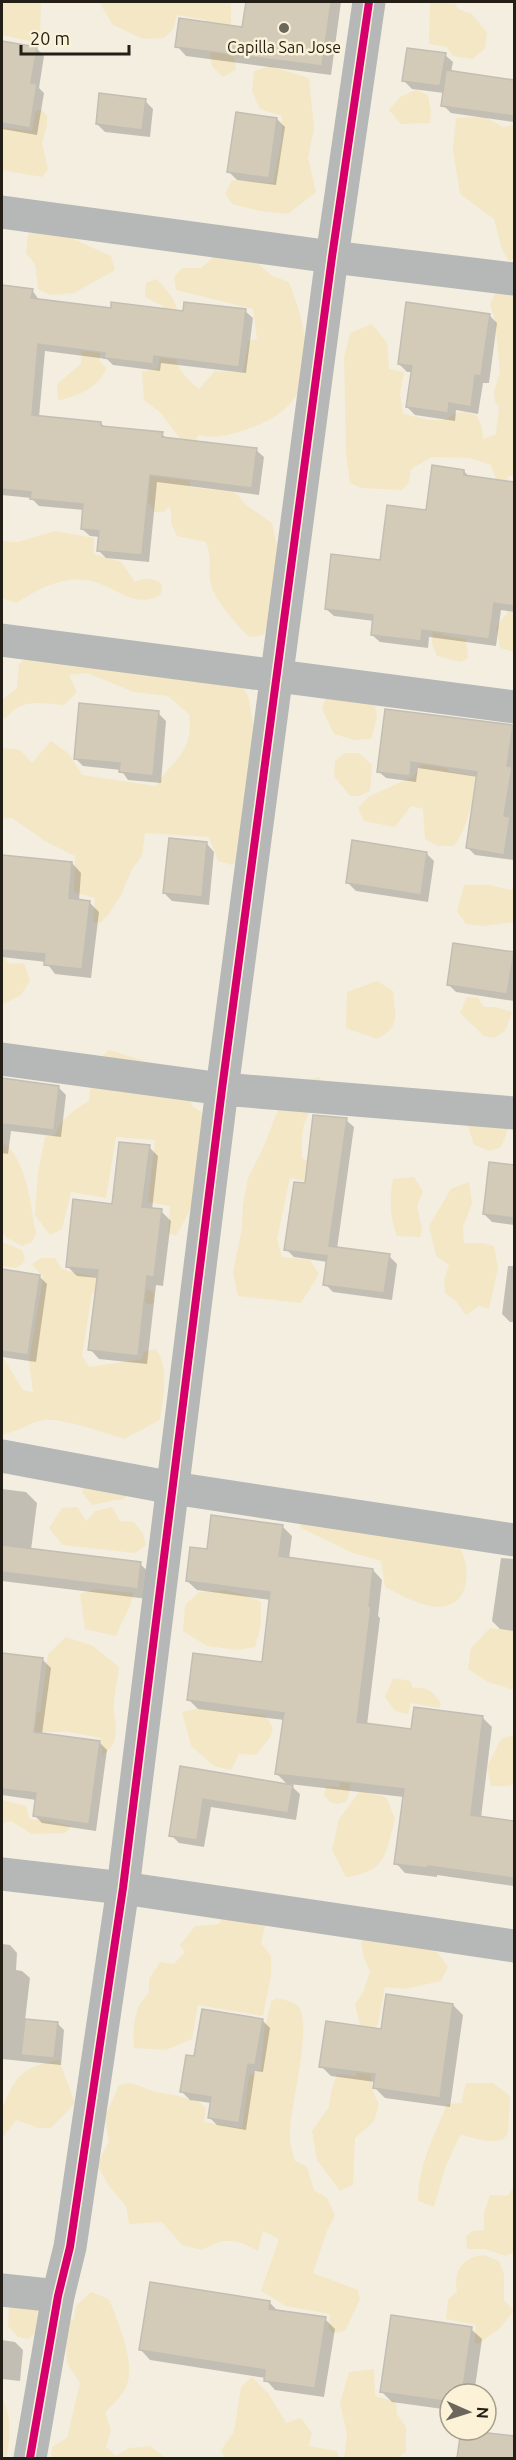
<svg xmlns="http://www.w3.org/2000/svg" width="516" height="2460" viewBox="0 0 516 2460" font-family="Ubuntu,sans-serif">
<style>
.green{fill:#f4e7c5}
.shadow{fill:#0003}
.building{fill:#d3cbb8;stroke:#c2beb3;stroke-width:1.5}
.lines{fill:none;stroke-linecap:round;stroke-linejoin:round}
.street{stroke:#b5b8b7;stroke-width:33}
.cycleway-casing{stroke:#fbf2d8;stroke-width:11}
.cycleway{stroke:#d6006c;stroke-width:8}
.poi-dot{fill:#6c675d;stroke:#fbf2d8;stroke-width:2}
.labels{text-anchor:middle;stroke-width:5;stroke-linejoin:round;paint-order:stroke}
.poi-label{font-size:16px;fill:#231f16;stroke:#fbf2d8}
</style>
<rect width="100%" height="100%" fill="#f3eee0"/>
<g class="green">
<path d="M2,2H41L40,38L34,42L2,35Z"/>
<path d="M99,2H231V42L236,69L223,77L212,66L206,20L177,15L173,29L164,38L143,39L113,25Z"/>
<path d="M430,2H454L458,9L472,14L487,33L485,48L473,59L453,56L447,47L429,44Z"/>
<path d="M270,66L309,78L314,129L308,158L316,192L288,214L260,211L232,204L225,193L232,180L273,183L281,141L282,116L260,109L252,91L254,71Z"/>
<path d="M416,90L428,95L431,112L430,123L401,124L389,110L400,97Z"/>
<path d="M41,109L47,116V125L42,143L48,169L42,177L2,170V127L32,131L35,112Z"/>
<path d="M485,117L503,127L514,125V259L509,261L502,249L494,219L460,194L453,149L456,118Z"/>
<path d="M36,228L62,234L111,256L115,270L74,293L51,295L38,289L35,264L26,253L28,235Z"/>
<path d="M216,255L254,260L272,276L289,282C310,338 325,398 256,426C236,433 219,440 198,435L194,447L188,449L161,413L144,400L142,372L158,368L164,328L163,306L145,297L146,283L157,279C163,287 174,297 176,306C187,345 156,353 199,389L215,371L243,372L248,341L257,339L253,309L176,290L174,277L182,268H201Z"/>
<path d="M498,288L507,290L514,296V475L508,477L506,491L500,490L491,465L471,458L432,457L411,469L409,482L402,490L361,488L350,483L346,454L344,357L350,333L372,324L387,343L389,369L404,372L400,394L403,414C420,417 442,427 455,413L466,412L477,416L482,428L483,439L496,434L499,407L495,402L494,391L500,372L495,321L490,304Z"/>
<path d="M82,341L103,342L99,361L106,368C99,389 77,395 58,401L57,384L81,364Z"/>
<path d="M191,470L190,487L235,492L246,505L272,523L279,555L273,572L281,600L274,619L263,635L250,637C237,626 214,599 211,584C207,568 213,561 206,542L177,536L171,523V511L169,506L164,512H154L150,504L104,498L102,476Z"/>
<path d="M55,531L94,538V554L121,562L135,582C145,578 152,577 162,584L161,594C136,611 115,586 91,581C63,575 39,589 16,603L2,598V541L18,542Z"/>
<path d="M509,611L514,613V652L500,648L496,627Z"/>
<path d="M442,624L441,635L466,639L468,658L461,662L437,656L432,643L433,626Z"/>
<path d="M37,649L233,673L248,696L255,734L248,852L232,865L218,861L209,837L145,833L142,856L132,869L121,895L109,914L100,923L93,922L95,898L74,892L75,856L45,841L12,818L2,819V750L3,748L20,750L32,763L51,741L69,754L82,775L156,786C175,757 194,752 189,714L168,696L134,692L87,673L69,675L77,692L64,705C43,703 20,698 6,718H2V700L17,688L19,664Z"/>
<path d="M334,679L373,696L377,717L371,739L355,740L334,734L322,708Z"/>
<path d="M345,753H359L372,765L370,791L359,796H350L334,776L335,761Z"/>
<path d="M448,759V771L476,776C473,799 468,827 454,846H438L425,839L423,809L411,806L395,827L364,821L358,808L370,796L414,776L422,762Z"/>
<path d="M464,885H489L511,890L514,887V922L483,926L466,924L457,911Z"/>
<path d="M2,954L9,964L24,963L30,981L21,995L2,1005Z"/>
<path d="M377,981L393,991C395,1016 401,1026 377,1039L346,1028L347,992Z"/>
<path d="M467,997L478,998L484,1007H496L512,1012L505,1031L494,1038L484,1036L460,1013Z"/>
<path d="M109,1050L153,1064L184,1077L192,1106L207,1116L194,1203L176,1236L168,1233L170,1206L148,1202L155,1140L116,1137L106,1198L71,1192L62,1229L50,1235L35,1215L38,1173L45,1137L55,1135C61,1118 74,1110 89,1101L93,1065Z"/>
<path d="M319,1077L328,1090C304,1115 301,1123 302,1158L313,1164L310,1182L290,1178L277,1239L282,1257L310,1260L319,1274L301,1303L238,1296L233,1272L242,1228L243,1205L248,1178L265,1144L275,1117L290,1085Z"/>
<path d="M474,1109L511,1112L507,1133L501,1147L490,1151L474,1145L468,1126Z"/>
<path d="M5,1143C28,1166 30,1203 36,1234L32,1242L22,1246L7,1238L2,1232V1149Z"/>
<path d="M414,1177L423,1192L417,1206L422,1229L420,1237L397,1236C390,1216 389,1201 393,1179Z"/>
<path d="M469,1182L472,1203L463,1227L464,1243H482L494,1246L498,1268L489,1309L479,1306L466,1315L455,1300L445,1293L444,1280L449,1265L436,1256L429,1226L451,1189Z"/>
<path d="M2,1242L22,1250L25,1259L22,1264L16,1268L2,1266Z"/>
<path d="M41,1258H55L61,1268L68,1271L139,1286L153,1292L154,1302L150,1305L138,1299L92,1293L82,1356L89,1367L141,1359L144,1352L155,1349C170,1364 163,1400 160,1420L124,1439C106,1433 62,1418 44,1420C32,1421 18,1432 4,1434L2,1432V1356L23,1390L33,1392L29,1361L43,1277L32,1264Z"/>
<path d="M88,1472L131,1493L122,1500H116L92,1505L82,1492Z"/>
<path d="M297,1503L456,1539C459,1547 465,1557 466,1565C470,1600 451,1614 419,1603C407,1599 396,1592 385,1587L381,1561L353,1553L301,1528Z"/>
<path d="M77,1507L86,1521L96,1511L112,1507L120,1521L134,1522L143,1534L146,1545L135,1553L63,1545L49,1528L62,1508Z"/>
<path d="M96,1589L133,1593C132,1607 121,1621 116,1636L85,1629L80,1594Z"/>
<path d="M224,1590L246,1595L261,1602V1625L255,1647L238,1650L207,1646L183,1631L185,1605L199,1592Z"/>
<path d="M490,1628L514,1631V1690L488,1682L468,1669L471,1648Z"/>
<path d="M66,1637L93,1646L119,1667C118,1678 115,1689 114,1700C112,1724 125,1738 102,1756L101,1738L68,1732H40L38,1738L2,1734V1707L40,1712L48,1654Z"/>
<path d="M393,1678L410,1681L413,1688C428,1687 433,1691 441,1704L439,1708L411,1703L408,1714L395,1711L385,1697Z"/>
<path d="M195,1709L265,1715L273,1728L271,1736L256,1755L239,1754L231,1770L214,1766L191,1746L182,1712Z"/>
<path d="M514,1735V1783L510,1786H491L487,1767L501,1739Z"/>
<path d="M345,1758C350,1772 353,1787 346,1802L337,1804L330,1802L324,1795L326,1786L339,1787Z"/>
<path d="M360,1791L386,1797L395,1819C385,1854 387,1872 346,1877L332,1850L339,1819Z"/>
<path d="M2,1800L26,1806L29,1819L50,1821L71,1826L65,1833L32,1834L11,1821L2,1823Z"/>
<path d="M235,1899L267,1918L261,1943L271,1956V1976L263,2016L198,2005L192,2039L166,2050L134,2048C133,2027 133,2007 149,1993V1979L160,1962L174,1964L185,1952L180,1945L195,1926L219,1924Z"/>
<path d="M423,1933L448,1967L441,1981L405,1989L385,1987L378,2024L371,2033L360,2024L355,2005L363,1992L370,1972L364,1958L361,1942L371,1935Z"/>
<path d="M277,1998C283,2000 294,2001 298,2006C314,2026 288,2110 290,2138C290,2145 293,2153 295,2161L307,2167L314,2190L327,2198L335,2215L327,2231L313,2273L358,2290L360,2299L345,2331L333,2333L328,2328L330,2314L286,2306L261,2291L279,2239L263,2231L258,2251C234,2238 226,2237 202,2250L182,2245L162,2222L129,2224L126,2206L109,2186L97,2165L109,2141L105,2117L119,2085L131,2083L156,2092L179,2096L201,2103L206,2109L204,2122L242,2128L249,2076L261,2069L264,2031L271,2002Z"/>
<path d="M357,2046L375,2051C371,2072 368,2086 379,2104L374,2121L355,2138L353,2185L340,2191L317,2160L312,2131L329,2107L331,2092L337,2074L356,2076Z"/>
<path d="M59,2060L75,2103L51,2128H39L16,2120L2,2138V2104H4C17,2073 26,2066 59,2060Z"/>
<path d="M466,2083H493L510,2096L508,2133C499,2149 475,2137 460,2135L445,2168L434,2207L418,2201C418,2166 434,2136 447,2104L461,2103Z"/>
<path d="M514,2187V2252L506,2256L485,2249H467L466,2236L473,2231L484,2230V2213L490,2195L507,2196Z"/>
<path d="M484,2255L499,2261L504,2274V2300L514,2311L498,2330L478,2344L474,2342L476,2325L446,2319L448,2299L457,2292C453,2271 462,2257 484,2255Z"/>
<path d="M91,2292L109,2299C117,2321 137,2364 126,2387C122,2396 112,2405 105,2413L111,2430L106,2447L116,2456L129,2448L151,2446L165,2458H51L52,2447L67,2438L80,2383L67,2363L65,2324L74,2319L76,2306Z"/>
<path d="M20,2295H40L39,2330L28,2339L18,2337L8,2326L9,2309Z"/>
<path d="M374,2369L375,2396L396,2402L397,2414L406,2427V2452L397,2458H344L347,2434L340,2403L349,2372Z"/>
<path d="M252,2377L268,2393L286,2423L301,2418L312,2433L309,2446L337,2451L339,2458H225L221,2450L234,2432L241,2387Z"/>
<path d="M2,2398C13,2416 9,2439 7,2458H2Z"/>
</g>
<g class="shadow">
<path d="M247,2H341L331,75L186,56L177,46L243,28Z"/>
<path d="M2,43L36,48L44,56L39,88L44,93L37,135L2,129Z"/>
<path d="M445,55L453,62L451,72L514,81V122L451,113L443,105L444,93L412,89L404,81Z"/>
<path d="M145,101L153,109L150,137L105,132L97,124Z"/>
<path d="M277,119L285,127L276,185L237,180L229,172Z"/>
<path d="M2,286L32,290L39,300L112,309L184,313L245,311L253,318L246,373L161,363L160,371L113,365L107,359L45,351L39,417L101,423L105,428L162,434L168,440L256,450L264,457L259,495L157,482L149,562L106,558L99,551L100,537L90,536L82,529L84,510L39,506L31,498L2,495Z"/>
<path d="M489,315L497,323L489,383H483L478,414L456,410L455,421L415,415L407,407L413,372H407L399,364Z"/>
<path d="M464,471L470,478L514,483V612L501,610L496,646L429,637L428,648L380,642L372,635L374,621L334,616L326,609L381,562Z"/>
<path d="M158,713L166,721L161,783L128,780L121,770L83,766L75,758Z"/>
<path d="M513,727L514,729V860L475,855L468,848L478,777L418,768L416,782L386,778L378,771Z"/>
<path d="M207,844L214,852L209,905L172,901L164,893Z"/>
<path d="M426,853L434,861L428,902L356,891L348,883Z"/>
<path d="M2,856L72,863L81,873L79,901L89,902L99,912L91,978L55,974L46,962L2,957Z"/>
<path d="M513,953L514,1001L456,992L448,984Z"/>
<path d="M2,1079L58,1087L66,1095L61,1137L11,1131L8,1154L2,1153Z"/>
<path d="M346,1120L354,1127L337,1249L389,1256L397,1264L392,1300L333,1292L325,1284L328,1262L294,1257L286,1249L306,1185Z"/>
<path d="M149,1147L158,1156L152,1210L161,1211L171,1221L163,1286L156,1285L147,1364L99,1359L90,1349L98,1278L77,1276L67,1266L113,1205Z"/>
<path d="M490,1164L514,1166V1225L492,1222L484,1214Z"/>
<path d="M508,1266H514V1322H510L502,1314Z"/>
<path d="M2,1270L39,1276L47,1284L36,1362L2,1357Z"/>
<path d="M2,1489L26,1492L37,1503L31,1550L140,1564L151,1574L148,1599L2,1581Z"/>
<path d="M282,1526L292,1536L289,1559L373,1570L382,1580L378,1616L380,1618L367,1725L412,1731L483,1718L492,1727L481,1818L514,1823V1886L437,1875V1877L405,1873L396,1863L404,1797L289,1784L300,1794L296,1820L211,1807L204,1847L179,1843L171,1835L182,1768L288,1785L276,1773L284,1720L198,1709L188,1699L263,1663L271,1600L197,1590L187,1581L208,1550Z"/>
<path d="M501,1558L514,1559V1631L500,1629L492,1621Z"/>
<path d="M2,1654L43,1660L51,1668L42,1734L99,1742L107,1750L96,1831L42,1823L34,1815L36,1800L2,1795Z"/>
<path d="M2,1944L10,1945L17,1953L16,1970L22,1971L30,1978L25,2020L57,2023L64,2030L61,2065L2,2059Z"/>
<path d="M453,2005L463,2015L450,2107L385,2098L375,2088V2082L331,2076L321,2066L383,2030Z"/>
<path d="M262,2020L270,2028L263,2072L255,2071L246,2130L217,2125L209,2117L211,2103L190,2100L182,2092L196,2057Z"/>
<path d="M269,2302L279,2312L325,2319L335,2329L324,2397L275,2390L266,2380V2378L150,2360L141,2350Z"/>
<path d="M471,2329L482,2339L474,2394H450V2410L392,2402L381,2391Z"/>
<path d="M2,2340L15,2342L23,2350L20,2381L2,2379Z"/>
<path d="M463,2430L510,2437L514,2441V2458H458Z"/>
</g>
<g class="building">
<path d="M246,2H331L322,66L175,47L179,18L242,27Z"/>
<path d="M2,41L37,47L31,83L37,84L30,128L2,123Z"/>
<path d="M407,48L446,53L440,86L402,81Z"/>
<path d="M446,70L514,80V116L441,106Z"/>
<path d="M99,93L146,99L142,130L96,124Z"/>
<path d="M236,112L277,118L269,178L227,172Z"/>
<path d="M2,285L33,289L31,298L111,308V302L183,311L184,302L246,309L239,367L154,356L153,364L104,358L105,353L38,344L32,415L101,422V426L163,432L162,437L257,448L252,488L150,475L142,555L97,551L99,531L81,529L83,504L30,499L31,492L2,489Z"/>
<path d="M406,302L490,314L481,376L475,375L471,407L449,403L448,413L406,407L412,366L398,364Z"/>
<path d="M432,465L464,470V475L514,482V606L494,603L489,639L422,630L421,641L371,635L373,615L325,609L331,554L380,560L387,505L426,510Z"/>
<path d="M79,703L159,711L153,776L119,772L120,763L74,759Z"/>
<path d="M385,709L513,725L507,766L512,767L504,816L510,817L504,855L466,848L477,772L411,762L410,776L377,772Z"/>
<path d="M169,838L207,842L202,897L163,893Z"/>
<path d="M352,840L427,852L421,895L346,883Z"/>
<path d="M2,855L72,862L69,898L90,901L82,969L44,965L45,954L2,950Z"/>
<path d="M453,943L514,952L507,994L447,985Z"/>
<path d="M2,1078L59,1086L54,1130L2,1124Z"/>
<path d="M313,1115L347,1118L329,1246L390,1254L384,1293L323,1285L327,1256L284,1250L294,1182L305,1183Z"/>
<path d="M119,1142L150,1145L142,1207L162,1209L154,1277L147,1276L138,1356L88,1350L98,1270L66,1267L73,1199L112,1204Z"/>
<path d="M489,1162L514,1165V1218L483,1214Z"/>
<path d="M2,1269L40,1275L28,1355L2,1351Z"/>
<path d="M211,1515L283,1525L279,1556L373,1569L369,1606L371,1607L357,1722L411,1729L414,1707L483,1716L471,1815L514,1821V1878L428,1866L427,1868L394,1864L404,1789L275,1774L284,1713L187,1700L193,1653L262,1662L270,1592L186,1581L190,1547L207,1549Z"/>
<path d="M2,1545L141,1562L138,1589L2,1572Z"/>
<path d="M2,1653L43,1658L34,1732L100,1741L89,1824L33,1816L36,1793L2,1789Z"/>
<path d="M180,1766L293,1785L288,1813L203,1799L197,1840L169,1836Z"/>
<path d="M386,1994L453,2004L440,2098L373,2088L375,2074L319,2067L326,2021L381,2029Z"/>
<path d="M202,2009L263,2019L255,2065L248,2064L239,2123L208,2118L211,2097L180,2092L186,2055L194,2056Z"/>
<path d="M25,2019L58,2022L54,2058L21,2055Z"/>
<path d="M150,2282L270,2301L269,2309L326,2317L315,2388L264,2381L265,2370L139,2350Z"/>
<path d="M391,2315L472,2327L462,2394H450V2402L380,2392Z"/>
<path d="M461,2430L514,2436V2458H457Z"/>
</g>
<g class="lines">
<g class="street">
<path d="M2,212L332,257L514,279"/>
<path d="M2,640L514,707"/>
<path d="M2,1059L222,1089L514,1113"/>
<path d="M2,1456L173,1488L514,1540"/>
<path d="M2,1874L123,1888L514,1946"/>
<path d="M2,2290L58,2296"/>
<path d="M30,2458L58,2296L70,2247L123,1888L222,1089L332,257L369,2"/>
</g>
<defs>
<path id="cycleway" d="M30,2458L58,2296L70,2247L123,1888L222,1089L332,257L369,2"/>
</defs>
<use href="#cycleway" class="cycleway-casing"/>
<use href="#cycleway" class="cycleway"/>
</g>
<circle class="poi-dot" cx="284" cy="28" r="6"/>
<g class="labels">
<g class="poi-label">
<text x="284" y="53">Capilla San Jose</text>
</g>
</g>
<rect width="516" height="2460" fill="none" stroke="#231f16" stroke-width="6"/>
<g transform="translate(468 2412) rotate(93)"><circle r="28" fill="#fbf2d8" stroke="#a59e8a" stroke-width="1.5"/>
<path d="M0-4.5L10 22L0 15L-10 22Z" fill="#6c675d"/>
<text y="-9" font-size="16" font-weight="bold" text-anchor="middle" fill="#231f16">N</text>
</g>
<path d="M21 45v9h108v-9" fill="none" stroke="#231f16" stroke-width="3"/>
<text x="30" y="45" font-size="18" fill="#231f16" stroke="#fbf2d8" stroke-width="4.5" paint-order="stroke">20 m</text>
</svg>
